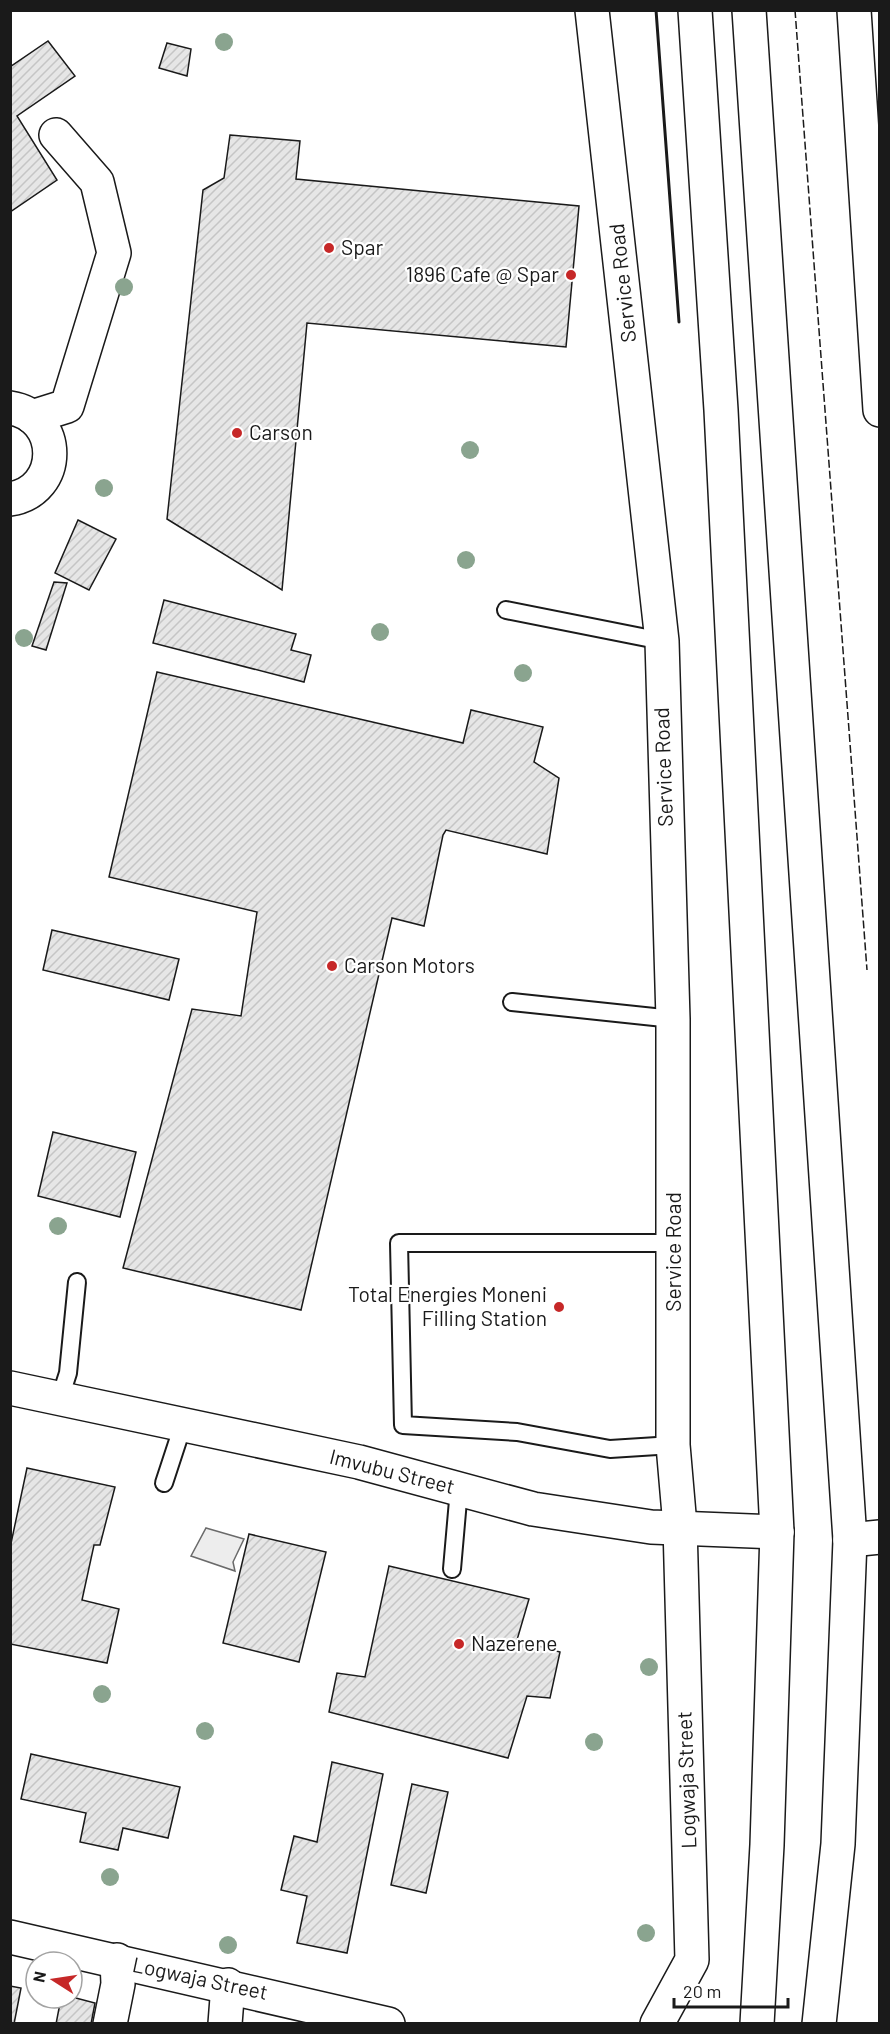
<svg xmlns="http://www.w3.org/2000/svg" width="890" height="2034" viewBox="0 0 890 2034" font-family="Barlow,sans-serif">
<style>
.built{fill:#ededed;stroke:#6a6a6a;stroke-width:1.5}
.building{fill:url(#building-hatch);stroke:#1a1a1a;stroke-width:1.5}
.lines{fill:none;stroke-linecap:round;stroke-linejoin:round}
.service-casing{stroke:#1a1a1a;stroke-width:20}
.minor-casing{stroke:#1a1a1a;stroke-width:36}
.tertiary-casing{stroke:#1a1a1a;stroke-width:36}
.trunk-casing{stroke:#1a1a1a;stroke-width:36}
.motorway-casing{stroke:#1a1a1a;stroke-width:36}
.service{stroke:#fff;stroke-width:16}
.minor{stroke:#fff;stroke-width:33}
.tertiary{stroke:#fff;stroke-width:33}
.trunk{stroke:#fff;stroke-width:33}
.motorway{stroke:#fff;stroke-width:33}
.fence{stroke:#1a1a1a;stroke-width:1.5;stroke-dasharray:8 3;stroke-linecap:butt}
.wall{stroke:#1a1a1a;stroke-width:3}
.tree{fill:#8aa48f}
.poi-dot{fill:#c62828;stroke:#fff;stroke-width:2}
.labels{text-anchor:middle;stroke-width:4.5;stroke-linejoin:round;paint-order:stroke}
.poi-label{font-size:21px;fill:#1a1a1a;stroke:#fff;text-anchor:start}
.street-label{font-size:21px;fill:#1a1a1a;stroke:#fff}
</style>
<defs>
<pattern id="building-hatch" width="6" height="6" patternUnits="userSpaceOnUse" patternTransform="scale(1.5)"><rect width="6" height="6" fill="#e6e6e6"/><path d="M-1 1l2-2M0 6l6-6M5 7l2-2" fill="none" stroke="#c5c5c5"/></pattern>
</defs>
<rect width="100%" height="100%" fill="#fff"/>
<path class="built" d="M206,1528L244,1539L233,1562L235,1571L191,1556Z"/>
<g class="building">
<path d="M48,41L75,76L17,116L57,180L10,212V67Z"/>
<path d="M167,43L191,49L187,76L159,68Z"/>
<path d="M230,135L300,141L296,179L579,206L566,347L307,323L282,590L167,519L203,190L224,178Z"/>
<path d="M78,520L116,539L89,590L55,573Z"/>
<path d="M54,582L67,583L46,650L32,646Z"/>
<path d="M164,600L296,634L291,650L311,655L304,682L153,643Z"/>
<path d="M157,672L463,743L471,710L543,727L534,762L559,778L547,854L446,830L443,835L424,926L392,918L301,1310L123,1268L192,1009L241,1016L257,912L109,877Z"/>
<path d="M52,930L179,959L169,1000L43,970Z"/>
<path d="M53,1132L136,1152L120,1217L38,1196Z"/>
<path d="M27,1468L115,1487L100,1545H94L82,1600L119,1609L107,1663L10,1644V1548Z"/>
<path d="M249,1534L326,1552L299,1662L223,1643Z"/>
<path d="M389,1566L529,1599L517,1640L560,1652L550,1698L527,1696L508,1758L329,1712L337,1673L365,1677Z"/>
<path d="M31,1754L180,1787L168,1838L123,1828L118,1850L80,1842L86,1813L21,1799Z"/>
<path d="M332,1762L383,1774L347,1953L297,1943L307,1896L281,1890L294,1836L317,1842Z"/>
<path d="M412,1784L448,1792L426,1893L391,1885Z"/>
<path d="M10,1986L21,1988L14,2024H10Z"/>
<path d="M72,1997L95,2003L91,2024H56L61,1998Z"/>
</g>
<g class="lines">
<defs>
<g id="service">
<path d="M506,610L662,641"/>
<path d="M512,1002L673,1019"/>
<path d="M60,1398L68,1373L77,1282"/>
<path d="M673,1445L610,1449L517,1432L403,1425L399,1243H674"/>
<path d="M164,1483L183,1425"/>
<path d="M452,1569L459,1489"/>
</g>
<g id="minor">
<path d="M592,10L662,641L673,1019V1445L680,1526L692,1960L657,2024"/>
<path d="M10,408C63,416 63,491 10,499"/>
<path d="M32,417L67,406L114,253L97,182L56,135"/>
<path d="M10,1388L359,1462L533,1509L651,1527L777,1532"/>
<path d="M850,1540L880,1537"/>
<path d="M10,1937L388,2024"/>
<path d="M110,2024L118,1984L117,1960"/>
<path d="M225,2024L228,1985"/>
</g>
<path id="tertiary" d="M854,10L880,410"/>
<g id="trunk">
<path d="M757,2024L767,1845L777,1532"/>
<path d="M819,2024L838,1844L850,1540"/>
</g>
<g id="motorway">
<path d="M695,10L721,410L777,1532"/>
<path d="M749,10L850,1540"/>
</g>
</defs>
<use href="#service" class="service-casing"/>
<use href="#minor" class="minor-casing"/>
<use href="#tertiary" class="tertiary-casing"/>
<use href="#trunk" class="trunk-casing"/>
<use href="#motorway" class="motorway-casing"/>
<use href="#service" class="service"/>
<use href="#minor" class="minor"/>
<use href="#tertiary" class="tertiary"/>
<use href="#trunk" class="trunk"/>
<use href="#motorway" class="motorway"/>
<path class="fence" d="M795,10L867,970"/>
<path class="wall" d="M656,10L679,322"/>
</g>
<g class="tree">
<circle cx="224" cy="42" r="9"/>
<circle cx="124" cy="287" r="9"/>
<circle cx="470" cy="450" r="9"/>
<circle cx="104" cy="488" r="9"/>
<circle cx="466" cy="560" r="9"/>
<circle cx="380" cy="632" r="9"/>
<circle cx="24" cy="638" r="9"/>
<circle cx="523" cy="673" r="9"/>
<circle cx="58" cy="1226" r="9"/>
<circle cx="649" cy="1667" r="9"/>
<circle cx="102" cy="1694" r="9"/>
<circle cx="205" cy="1731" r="9"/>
<circle cx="594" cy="1742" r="9"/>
<circle cx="110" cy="1877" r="9"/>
<circle cx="646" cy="1933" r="9"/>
<circle cx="228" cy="1945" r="9"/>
</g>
<g class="poi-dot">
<circle cx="329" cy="248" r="6"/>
<circle cx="571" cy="275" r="6"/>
<circle cx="237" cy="433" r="6"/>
<circle cx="332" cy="966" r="6"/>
<circle cx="559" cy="1307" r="6"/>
<circle cx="459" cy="1644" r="6"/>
</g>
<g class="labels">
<g class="poi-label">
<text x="341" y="255">Spar</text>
<text x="559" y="282" text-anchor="end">1896 Cafe @ Spar</text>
<text x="249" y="440">Carson</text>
<text x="344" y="973">Carson Motors</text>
<text x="547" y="1302" text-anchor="end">Total Energies Moneni<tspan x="547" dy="24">Filling Station</tspan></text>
<text x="471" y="1651">Nazerene</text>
</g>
<g class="street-label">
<text transform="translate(623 283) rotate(-96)" y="7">Service Road</text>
<text transform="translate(664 767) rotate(-92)" y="7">Service Road</text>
<text transform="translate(674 1252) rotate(-90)" y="7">Service Road</text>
<text transform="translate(392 1472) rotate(14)" y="7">Imvubu Street</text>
<text transform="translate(687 1780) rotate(-92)" y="7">Logwaja Street</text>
<text transform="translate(200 1979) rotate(12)" y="7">Logwaja Street</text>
</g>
</g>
<rect width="890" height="2034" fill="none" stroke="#1a1a1a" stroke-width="24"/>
<g transform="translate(54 1980) rotate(282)"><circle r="28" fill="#ffffff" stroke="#a3a3a3" stroke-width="1.5"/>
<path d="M0-4.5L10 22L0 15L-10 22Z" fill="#c62828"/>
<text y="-9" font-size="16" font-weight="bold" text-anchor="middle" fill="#1a1a1a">N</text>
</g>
<path d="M674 1998v9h114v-9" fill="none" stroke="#1a1a1a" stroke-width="3"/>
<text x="683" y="1998" font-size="18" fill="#1a1a1a" stroke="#ffffff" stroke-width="4.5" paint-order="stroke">20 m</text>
</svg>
